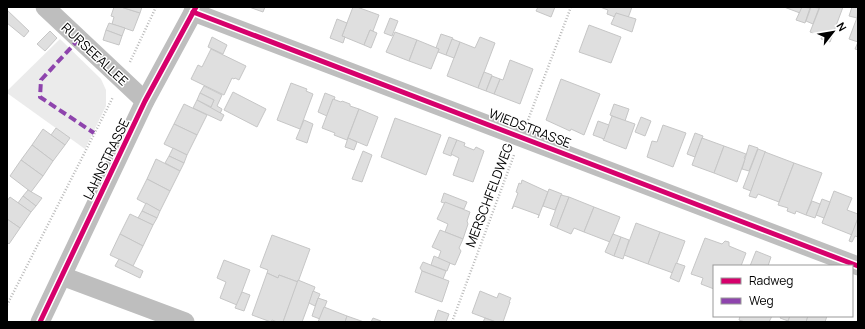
<svg xmlns="http://www.w3.org/2000/svg" width="865" height="329" viewBox="0 0 865 329" font-family="Manrope,sans-serif">
<style>
.green{fill:#ebebeb}
.building{fill:#dfdfdf;stroke:#c6c6c6}
.lines{fill:none;stroke-linecap:round;stroke-linejoin:round}
.path{stroke:#b9b9b9;stroke-width:2.5;stroke-dasharray:1 2;stroke-linecap:butt}
.street{stroke:#bebebe;stroke-width:19}
.quiet{stroke:#8e44ad;stroke-width:4;stroke-dasharray:8 4;stroke-linecap:butt}
.cycleway-casing{stroke:#fff;stroke-width:8}
.cycleway{stroke:#d6006c;stroke-width:5}
.labels{text-anchor:middle;stroke-width:3;stroke-linejoin:round;paint-order:stroke}
.street-label{font-size:13px;fill:#000;stroke:#fff}
</style>
<rect width="100%" height="100%" fill="#fff"/>
<path class="green" d="M60,39L101,79L106,90V106L85,149L7,93V91Z"/>
<g class="building">
<path d="M114,7H121L140,13L133,31L112,24L114,17L111,16Z"/>
<path d="M121,7H142L140,13Z"/>
<path d="M249,7H265L263,12Z"/>
<path d="M353,7H357L379,15L373,31L370,30L364,45L342,36Z"/>
<path d="M538,7H555L551,17L536,11Z"/>
<path d="M600,7H632L628,18L616,13L615,17L607,14L608,10Z"/>
<path d="M784,7H802L800,13Z"/>
<path d="M802,7L810,8L805,23L796,20Z"/>
<path d="M811,7L819,8L813,24L806,21Z"/>
<path d="M820,7H843L830,42L821,39L822,36L810,32Z"/>
<path d="M852,7H858L857,18L849,16Z"/>
<path d="M7,10L29,31L24,37L7,23Z"/>
<path d="M616,13L636,19L632,32L611,24Z"/>
<path d="M858,15V50L855,49L858,42L849,39Z"/>
<path d="M390,18L398,21L392,36L384,33Z"/>
<path d="M337,19L347,23L342,36L345,37L343,43L330,38Z"/>
<path d="M109,23L125,28L122,36L106,30Z"/>
<path d="M589,25L621,37L611,63L579,52Z"/>
<path d="M106,30L122,36L119,45L103,40Z"/>
<path d="M370,30L377,33L371,48L364,45Z"/>
<path d="M50,31L57,38L45,51L37,44Z"/>
<path d="M395,32L417,40L409,61L386,52Z"/>
<path d="M441,34L453,38L446,55L438,52L439,49L436,48Z"/>
<path d="M212,37L227,45L223,54L208,47Z"/>
<path d="M480,37L495,43L478,88L447,76L460,42L475,48Z"/>
<path d="M452,39L460,42L454,58L446,55Z"/>
<path d="M417,40L439,49L431,69L409,61Z"/>
<path d="M211,49L246,66L239,80L235,78L234,79L232,78L224,95L191,79L198,65L202,67Z"/>
<path d="M510,60L533,69L520,104L494,94L500,79L503,80Z"/>
<path d="M484,72L492,75L486,91L478,88Z"/>
<path d="M492,76L500,79L494,94L486,91Z"/>
<path d="M561,79L600,94L584,135L571,129L570,131L546,120Z"/>
<path d="M291,83L307,89L306,91L313,94L300,129L277,120Z"/>
<path d="M204,86L222,95L217,106L222,109L220,114L210,109L214,100L200,93Z"/>
<path d="M233,92L266,109L257,127L224,110Z"/>
<path d="M200,93L214,100L211,107L197,100Z"/>
<path d="M325,93L335,97L334,100L333,99L327,116L318,112Z"/>
<path d="M333,99L341,102L342,101L350,104V106L359,109L347,140L334,135L335,133L322,128Z"/>
<path d="M197,100L224,115L221,121L193,108Z"/>
<path d="M184,104L207,115L197,135L174,124Z"/>
<path d="M614,104L629,109L625,121L610,115Z"/>
<path d="M359,109L378,117L367,146L348,138Z"/>
<path d="M612,116L635,124L626,149L603,140Z"/>
<path d="M641,117L651,121L645,136L635,132Z"/>
<path d="M395,118L441,135L426,175L381,157Z"/>
<path d="M304,120L313,124L307,143L296,139Z"/>
<path d="M598,121L609,125L604,139L593,135Z"/>
<path d="M174,124L197,135L187,155L164,144Z"/>
<path d="M663,125L686,133L673,167L647,157L652,141L657,142Z"/>
<path d="M56,128L70,138L65,145L51,135Z"/>
<path d="M43,129L65,145L53,161L32,145Z"/>
<path d="M695,133L703,136L695,157L687,154Z"/>
<path d="M449,137L457,140L451,156L443,153Z"/>
<path d="M348,138L357,142L354,150L345,147Z"/>
<path d="M702,138L724,146L714,173L692,165Z"/>
<path d="M457,140L465,143L464,146L474,150L476,147L484,151L473,182L453,175L459,158L451,154Z"/>
<path d="M32,145L53,161L43,176L21,160Z"/>
<path d="M749,145L758,148L749,171L742,169Z"/>
<path d="M724,146L746,154L744,158L745,159L737,182L714,173Z"/>
<path d="M173,148L187,155L184,163L169,156Z"/>
<path d="M758,149L766,152L751,191L743,188Z"/>
<path d="M363,151L372,155L362,182L352,179Z"/>
<path d="M765,152L794,163L779,202L758,194L756,198L749,196Z"/>
<path d="M169,156L184,163L180,171L165,163Z"/>
<path d="M156,159L180,171L170,191L147,179Z"/>
<path d="M21,160L43,176L31,192L10,176Z"/>
<path d="M794,163L822,173L806,215L796,211L795,214L787,211L788,208L778,205Z"/>
<path d="M147,179L170,191L160,211L137,199Z"/>
<path d="M522,180L548,192L538,218L539,215L514,206L512,209L518,193L516,192L519,183L521,184Z"/>
<path d="M549,189L562,194L555,210L543,206Z"/>
<path d="M28,190L42,198L36,206L23,196Z"/>
<path d="M834,191L852,198L847,210L858,214V218L852,235L822,223Z"/>
<path d="M444,193L467,202L464,209L441,202Z"/>
<path d="M561,195L569,197L557,228L550,225Z"/>
<path d="M23,196L36,206L31,212L18,203Z"/>
<path d="M10,197L31,212L20,228L7,219V201Z"/>
<path d="M569,197L594,207L584,232L574,228L571,234L557,228Z"/>
<path d="M822,199L830,202L824,218L816,215Z"/>
<path d="M812,201L820,204L815,218L806,215Z"/>
<path d="M445,202L470,212L467,221L468,224L463,239L445,232L448,224L437,219Z"/>
<path d="M146,203L160,211L157,218L142,211Z"/>
<path d="M594,207L620,217L610,242L584,232Z"/>
<path d="M142,211L157,218L153,225L138,218Z"/>
<path d="M130,214L153,225L143,246L120,234Z"/>
<path d="M858,218V237L855,236L852,242L849,241Z"/>
<path d="M7,219L20,228L9,244L7,242Z"/>
<path d="M636,223L660,232L648,264L624,255Z"/>
<path d="M440,230L463,239L459,248L461,251L455,265L438,259L441,251L432,247Z"/>
<path d="M660,232L685,241L673,273L648,264Z"/>
<path d="M120,234L143,246L133,266L110,255Z"/>
<path d="M613,234L621,237L614,256L605,252Z"/>
<path d="M272,235L310,249L298,282L279,275L278,278L267,273L268,270L260,267Z"/>
<path d="M621,237L629,240L623,259L614,256Z"/>
<path d="M705,238L722,244L725,241L729,242V246L746,253L741,266H714V289L701,284L703,278L691,274Z"/>
<path d="M756,251L771,257L768,266H750Z"/>
<path d="M434,256L450,263L447,271L431,265Z"/>
<path d="M119,259L143,271L140,278L115,266Z"/>
<path d="M224,260L250,270L237,305L220,298L226,282L217,278Z"/>
<path d="M423,262L446,271L443,279L422,271L420,268Z"/>
<path d="M676,263L685,266L679,282L670,278Z"/>
<path d="M422,271L449,281L442,302L415,292Z"/>
<path d="M267,273L278,278L279,275L298,282L283,322H277L272,320L271,322L252,315Z"/>
<path d="M298,280L315,287L302,322H283Z"/>
<path d="M313,291L320,294L315,306L309,303Z"/>
<path d="M480,291L497,298L499,293L511,298L509,302H510L503,322H496L472,313Z"/>
<path d="M242,292L250,295L244,311L235,308Z"/>
<path d="M318,298L327,301L320,319L312,316Z"/>
<path d="M324,307L347,316L345,322H318Z"/>
<path d="M438,310L449,314L446,322H434Z"/>
<path d="M347,316L364,322H345Z"/>
<path d="M740,316H772L769,322H745L739,320Z"/>
<path d="M781,316H790L788,321L780,318Z"/>
<path d="M790,316H808L806,322H790L788,321Z"/>
<path d="M808,316H827L825,322H806Z"/>
<path d="M373,318L381,321V322H371Z"/>
<path d="M485,318L496,322H483Z"/>
</g>
<g class="lines">
<g class="path">
<path d="M130,62L156,7"/>
<path d="M528,120L571,7"/>
<path d="M7,305L113,97"/>
<path d="M452,322L514,155"/>
</g>
<g class="street">
<path d="M45,7L145,101"/>
<path d="M193,12L858,266"/>
<path d="M62,276L185,322"/>
<path d="M40,322L145,101L196,7"/>
</g>
<path class="quiet" d="M79,39L41,80L40,97L94,133"/>
<defs>
<g id="cycleway">
<path d="M193,12L858,266"/>
<path d="M40,322L145,101L196,7"/>
</g>
</defs>
<use href="#cycleway" class="cycleway-casing"/>
<use href="#cycleway" class="cycleway"/>
</g>
<g class="labels">
<g class="street-label">
<text transform="translate(95 54) rotate(43)" y="5">RURSEEALLEE</text>
<text transform="translate(530 128) rotate(21)" y="5">WIEDSTRASSE</text>
<text transform="translate(106 159) rotate(-64)" y="5">LAHNSTRASSE</text>
<text transform="translate(489 195) rotate(-69)" y="5">MERSCHFELDWEG</text>
</g>
</g>
<rect width="865" height="329" fill="none" stroke="#000000" stroke-width="16"/>
<rect x="713" y="265" width="140" height="52" fill="#ffffff" stroke="#999999"/>
<rect x="721" y="278" width="20" height="6" fill="#d6006c" stroke="#999999"/>
<text x="749" y="285" font-size="12" fill="#000000">Radweg</text>
<rect x="721" y="298" width="20" height="6" fill="#8e44ad" stroke="#999999"/>
<text x="749" y="305" font-size="12" fill="#000000">Weg</text>
<g transform="translate(833 32) rotate(59)" stroke="#ffffff" stroke-width="3" paint-order="stroke">
<path d="M0-3L7 15L0 10L-7 15Z" fill="#000000"/>
<text y="-6" font-size="11" font-weight="bold" text-anchor="middle" fill="#000000">N</text>
</g>
</svg>
